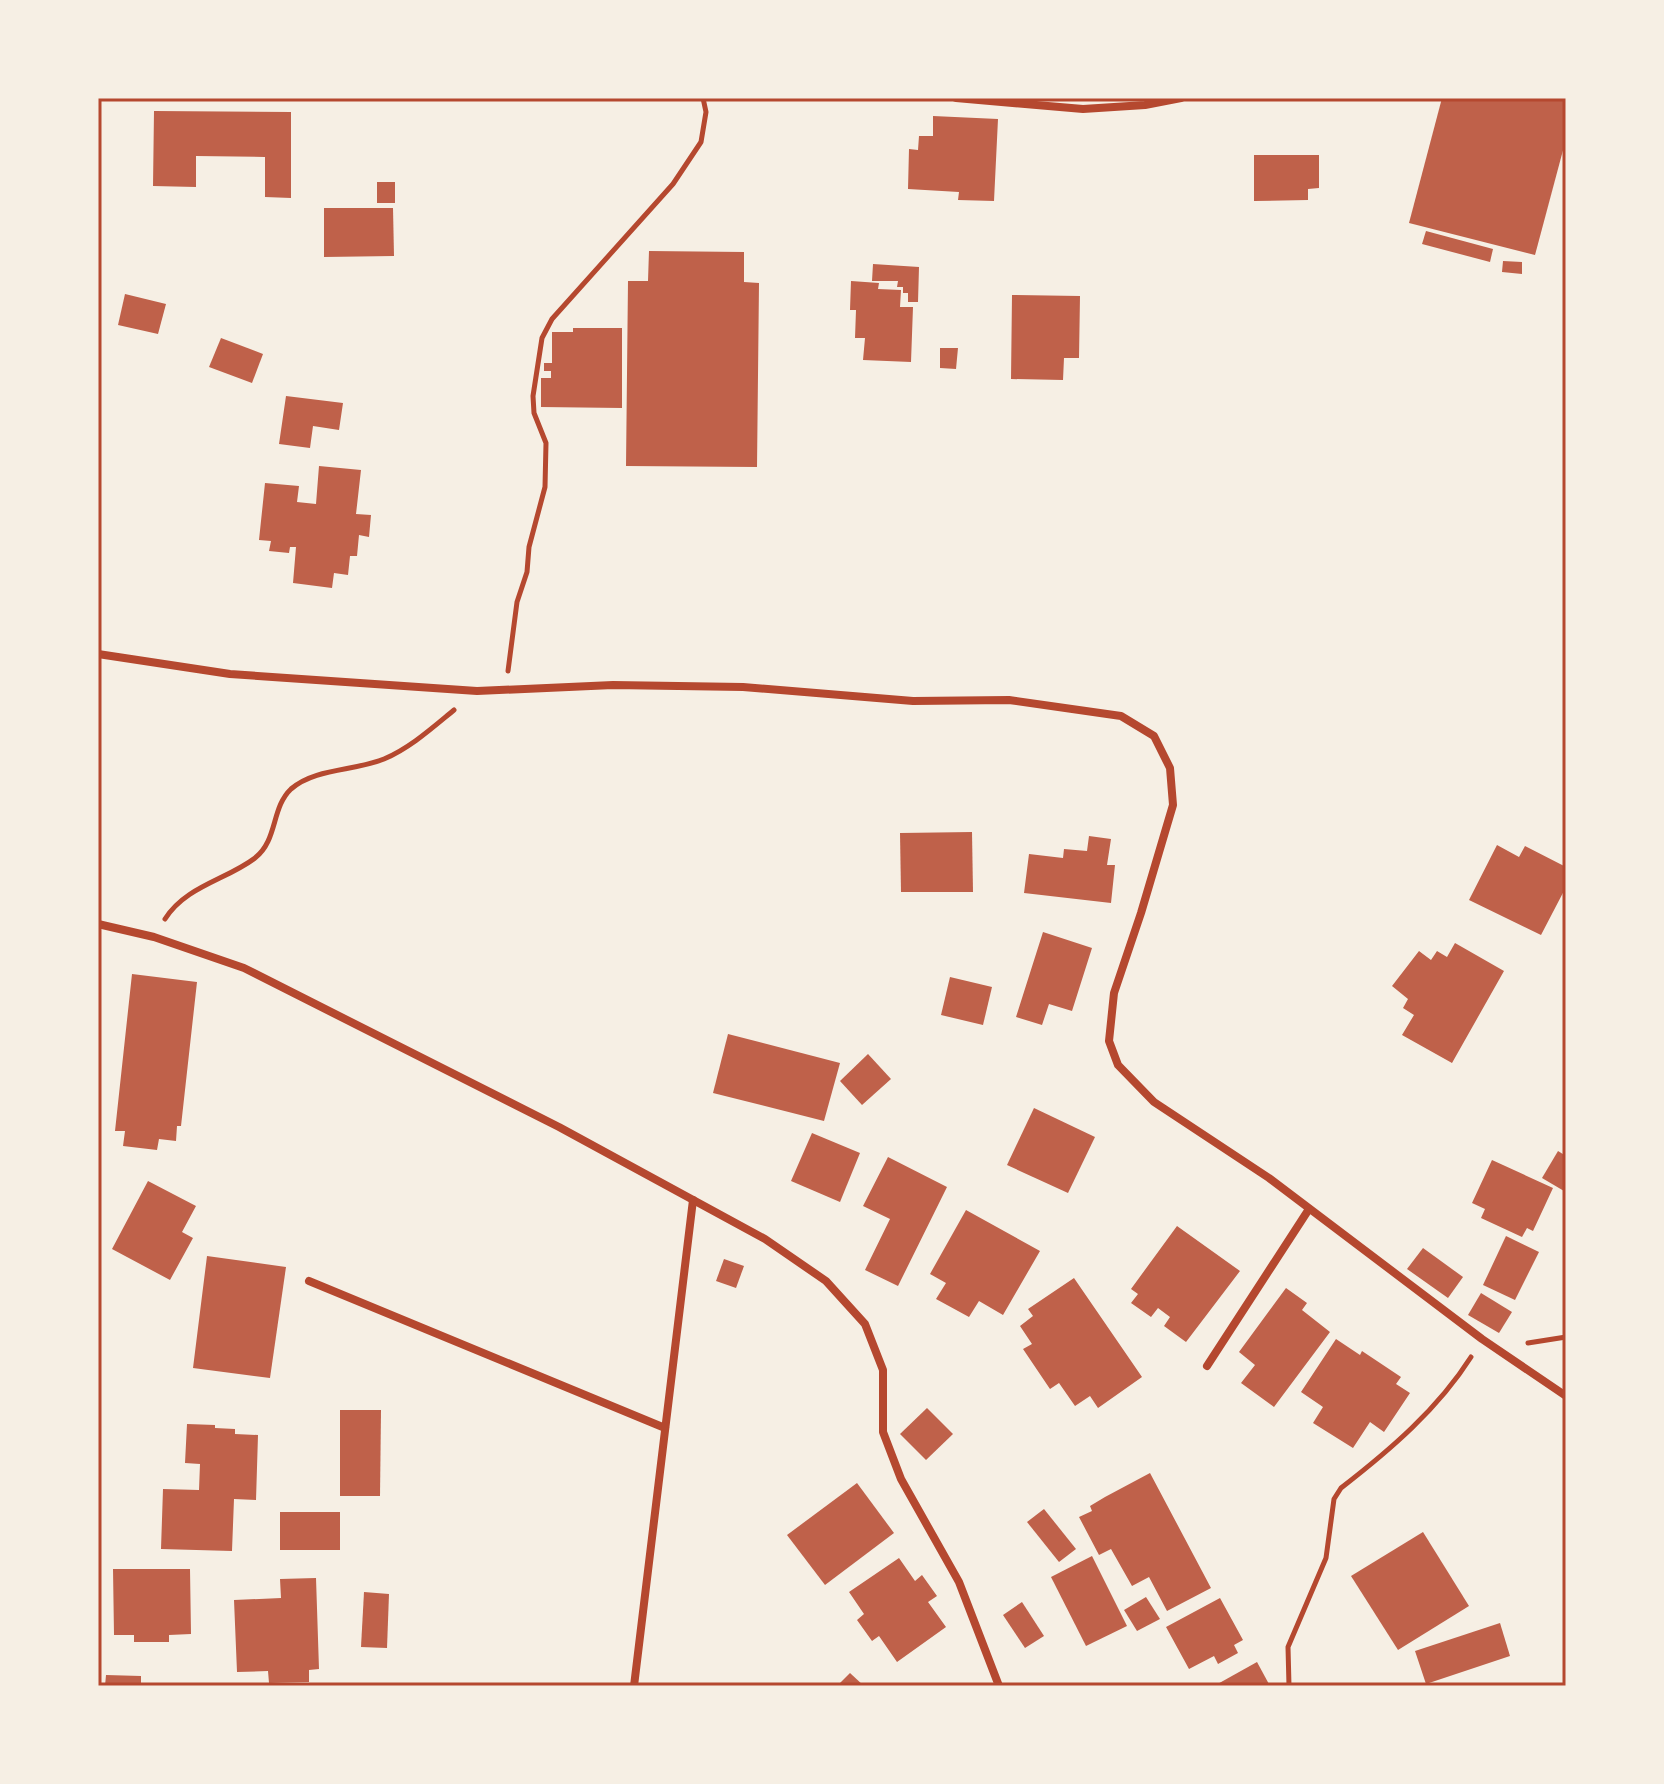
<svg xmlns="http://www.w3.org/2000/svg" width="1664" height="1784" viewBox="0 0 1664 1784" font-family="'Golos Text',sans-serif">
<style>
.building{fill:#bf614a}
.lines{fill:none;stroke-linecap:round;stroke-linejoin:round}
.path{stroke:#b5482f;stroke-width:5}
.minor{stroke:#b5482f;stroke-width:8}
.neatline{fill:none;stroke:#b5482f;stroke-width:3}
</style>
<rect width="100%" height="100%" fill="#f6efe4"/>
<g class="building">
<path d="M1442,98H1566V139L1535,255L1409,223Z"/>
<path d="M154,111L291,112V198L265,197V157L196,156V187L153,186Z"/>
<path d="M933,116L998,119L994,201L958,200L959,192L908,189L909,149L918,150L919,136H933Z"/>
<path d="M1254,155H1319V188L1308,189V200L1254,201Z"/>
<rect x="377" y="182" width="18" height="21"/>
<path d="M324,208H393L394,256L324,257Z"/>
<path d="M1426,231L1493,249L1490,262L1422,244Z"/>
<path d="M649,251L744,252V282L759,283L757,467L626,466L628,281H648Z"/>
<path d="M1503,261L1522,262V274L1502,272Z"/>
<path d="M873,264L919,267L918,302H908V293H903V287H897L898,281H872Z"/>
<path d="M851,281L879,283L878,289L901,290L900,307H913L911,362L863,360L865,338H855L856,310H850Z"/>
<path d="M125,294L166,304L158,334L118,325Z"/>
<path d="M1012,295L1080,296L1079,358H1064L1063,380L1011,379Z"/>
<path d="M573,328H622V408L541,407V378H551V371H544V363H552V332H573Z"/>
<path d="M221,338L263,354L252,383L209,367Z"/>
<path d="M940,348H958L956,369L940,368Z"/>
<path d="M286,396L343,403L339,430L313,426L310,448L279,444Z"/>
<path d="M319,466L361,470L356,514L371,515L369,537L359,535L357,556H350L348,575L334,573L332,588L293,583L296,547H290L289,553L269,551L271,541L259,540L265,483L299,486L297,502L316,504Z"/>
<path d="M972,832L973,892H901L900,833Z"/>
<path d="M1089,836L1111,839L1107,865H1115L1111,903L1024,893L1029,854L1063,858L1064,849L1087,851Z"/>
<path d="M1497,845L1519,857L1525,846L1566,867V887L1541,935L1469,900Z"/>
<path d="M1043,932L1092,948L1072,1011L1049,1004L1042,1025L1016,1017Z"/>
<path d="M1455,943L1504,971L1452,1063L1402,1035L1414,1015L1403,1008L1408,999L1392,986L1419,951L1431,960L1437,951L1447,957Z"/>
<path d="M132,974L197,982L181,1126H177L176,1141L159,1139L157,1150L123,1146L125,1131H115Z"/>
<path d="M950,977L992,987L983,1025L941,1015Z"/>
<path d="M728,1034L840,1063L824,1121L713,1093Z"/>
<path d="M868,1054L891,1079L862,1105L840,1081Z"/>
<path d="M1034,1108L1095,1137L1068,1193L1007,1165Z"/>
<path d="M812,1133L860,1153L840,1202L791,1181Z"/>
<path d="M1558,1151L1566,1156L1564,1191L1542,1178Z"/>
<path d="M888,1157L947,1187L898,1286L865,1270L890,1219L863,1206Z"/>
<path d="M1492,1160L1553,1188L1533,1231L1527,1228L1522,1237L1481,1218L1485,1209L1472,1203Z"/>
<path d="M148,1181L196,1206L182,1232L193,1238L170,1280L112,1249Z"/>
<path d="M966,1210L1040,1251L1003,1315L979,1301L969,1317L936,1299L946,1283L930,1274Z"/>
<path d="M1177,1226L1240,1271L1186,1342L1164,1326L1170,1317L1158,1308L1151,1317L1131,1303L1138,1294L1131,1289Z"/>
<path d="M1506,1236L1539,1252L1515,1300L1483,1285Z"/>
<path d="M1423,1248L1463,1277L1448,1298L1407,1269Z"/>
<path d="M207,1256L286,1267L270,1378L193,1368Z"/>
<path d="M724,1259L744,1266L736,1288L716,1281Z"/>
<path d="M1074,1278L1142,1377L1098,1408L1090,1396L1075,1406L1059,1383L1050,1389L1023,1349L1032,1344L1020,1326L1033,1316L1028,1309Z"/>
<path d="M1286,1288L1307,1303L1302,1310L1330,1332L1274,1407L1241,1383L1255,1365L1239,1352Z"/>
<path d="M1481,1293L1512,1312L1499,1333L1468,1315Z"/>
<path d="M1336,1339L1360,1355L1362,1351L1401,1377L1396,1384L1410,1393L1384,1432L1370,1422L1353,1448L1313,1423L1323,1407L1301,1392Z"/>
<path d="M927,1408L953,1434L926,1460L900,1434Z"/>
<path d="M340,1410H381L380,1496H340Z"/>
<path d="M187,1424L215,1425V1428L235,1429V1434L258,1435L256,1500L234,1499L232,1551L161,1549L163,1489L199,1490L200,1464L185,1463Z"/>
<path d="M1150,1473L1211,1588L1167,1611L1149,1577L1132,1586L1111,1549L1099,1555L1079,1517L1092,1511L1090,1506L1105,1497Z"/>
<path d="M857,1483L894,1533L825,1585L787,1535Z"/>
<path d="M1044,1509L1076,1549L1059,1562L1027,1522Z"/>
<rect x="280" y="1512" width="60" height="38"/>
<path d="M1423,1532L1469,1606L1398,1650L1351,1576Z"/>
<path d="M1092,1556L1127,1626L1086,1646L1051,1577Z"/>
<path d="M899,1558L915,1581L922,1575L937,1596L928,1602L946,1627L897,1662L879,1636L872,1641L857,1620L864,1614L849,1592Z"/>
<path d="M113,1569H190L191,1634L169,1635V1642H134V1635H114Z"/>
<path d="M316,1578L319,1669L309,1670V1682L269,1683L268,1671L237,1672L234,1600L281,1598L280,1579Z"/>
<path d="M364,1592L389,1594L387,1648L361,1647Z"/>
<path d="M1146,1597L1160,1619L1137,1631L1124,1610Z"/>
<path d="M1220,1598L1243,1640L1234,1645L1238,1653L1218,1664L1214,1656L1189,1669L1166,1627Z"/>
<path d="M1022,1602L1044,1636L1025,1648L1003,1615Z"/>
<path d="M1500,1623L1510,1656L1426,1684L1415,1651Z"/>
<path d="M1257,1662L1270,1686H1214Z"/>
<path d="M850,1673L864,1686H837Z"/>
<path d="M106,1675L141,1676V1686H105Z"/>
</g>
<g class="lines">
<g class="path">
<path d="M508,671L517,602L527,572L529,547L545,487L546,443L534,413L533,396L542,338L552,319L673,184L701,142L706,112L703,98"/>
<path d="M165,919C186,886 226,880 255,858C278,840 271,808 291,789C315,768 355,771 384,759C410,748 432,728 454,710"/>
<path d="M1528,1343L1566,1337"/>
<path d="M1289,1686L1288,1647L1326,1558L1334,1499L1341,1488C1390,1450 1438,1409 1471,1357"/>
</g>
<g class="minor">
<path d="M956,98L1083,109L1145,105L1181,98"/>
<path d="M98,654L230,674L477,691L613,685L743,687L913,701L1009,700L1121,716L1154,736L1170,768L1173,805L1141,913L1114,993L1109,1041L1118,1065L1154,1102L1269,1178L1482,1339L1566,1396"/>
<path d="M98,924L154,937L244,968L559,1127L765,1239L826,1281L865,1324L883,1370V1432L901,1479L959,1582L999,1686"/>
<path d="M309,1281L665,1428"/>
<path d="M1207,1366L1309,1209"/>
<path d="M634,1686L693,1200"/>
</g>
</g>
<rect width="1664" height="1784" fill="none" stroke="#f6efe4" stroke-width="200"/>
<rect x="100" y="100" width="1464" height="1584" class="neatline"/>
</svg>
